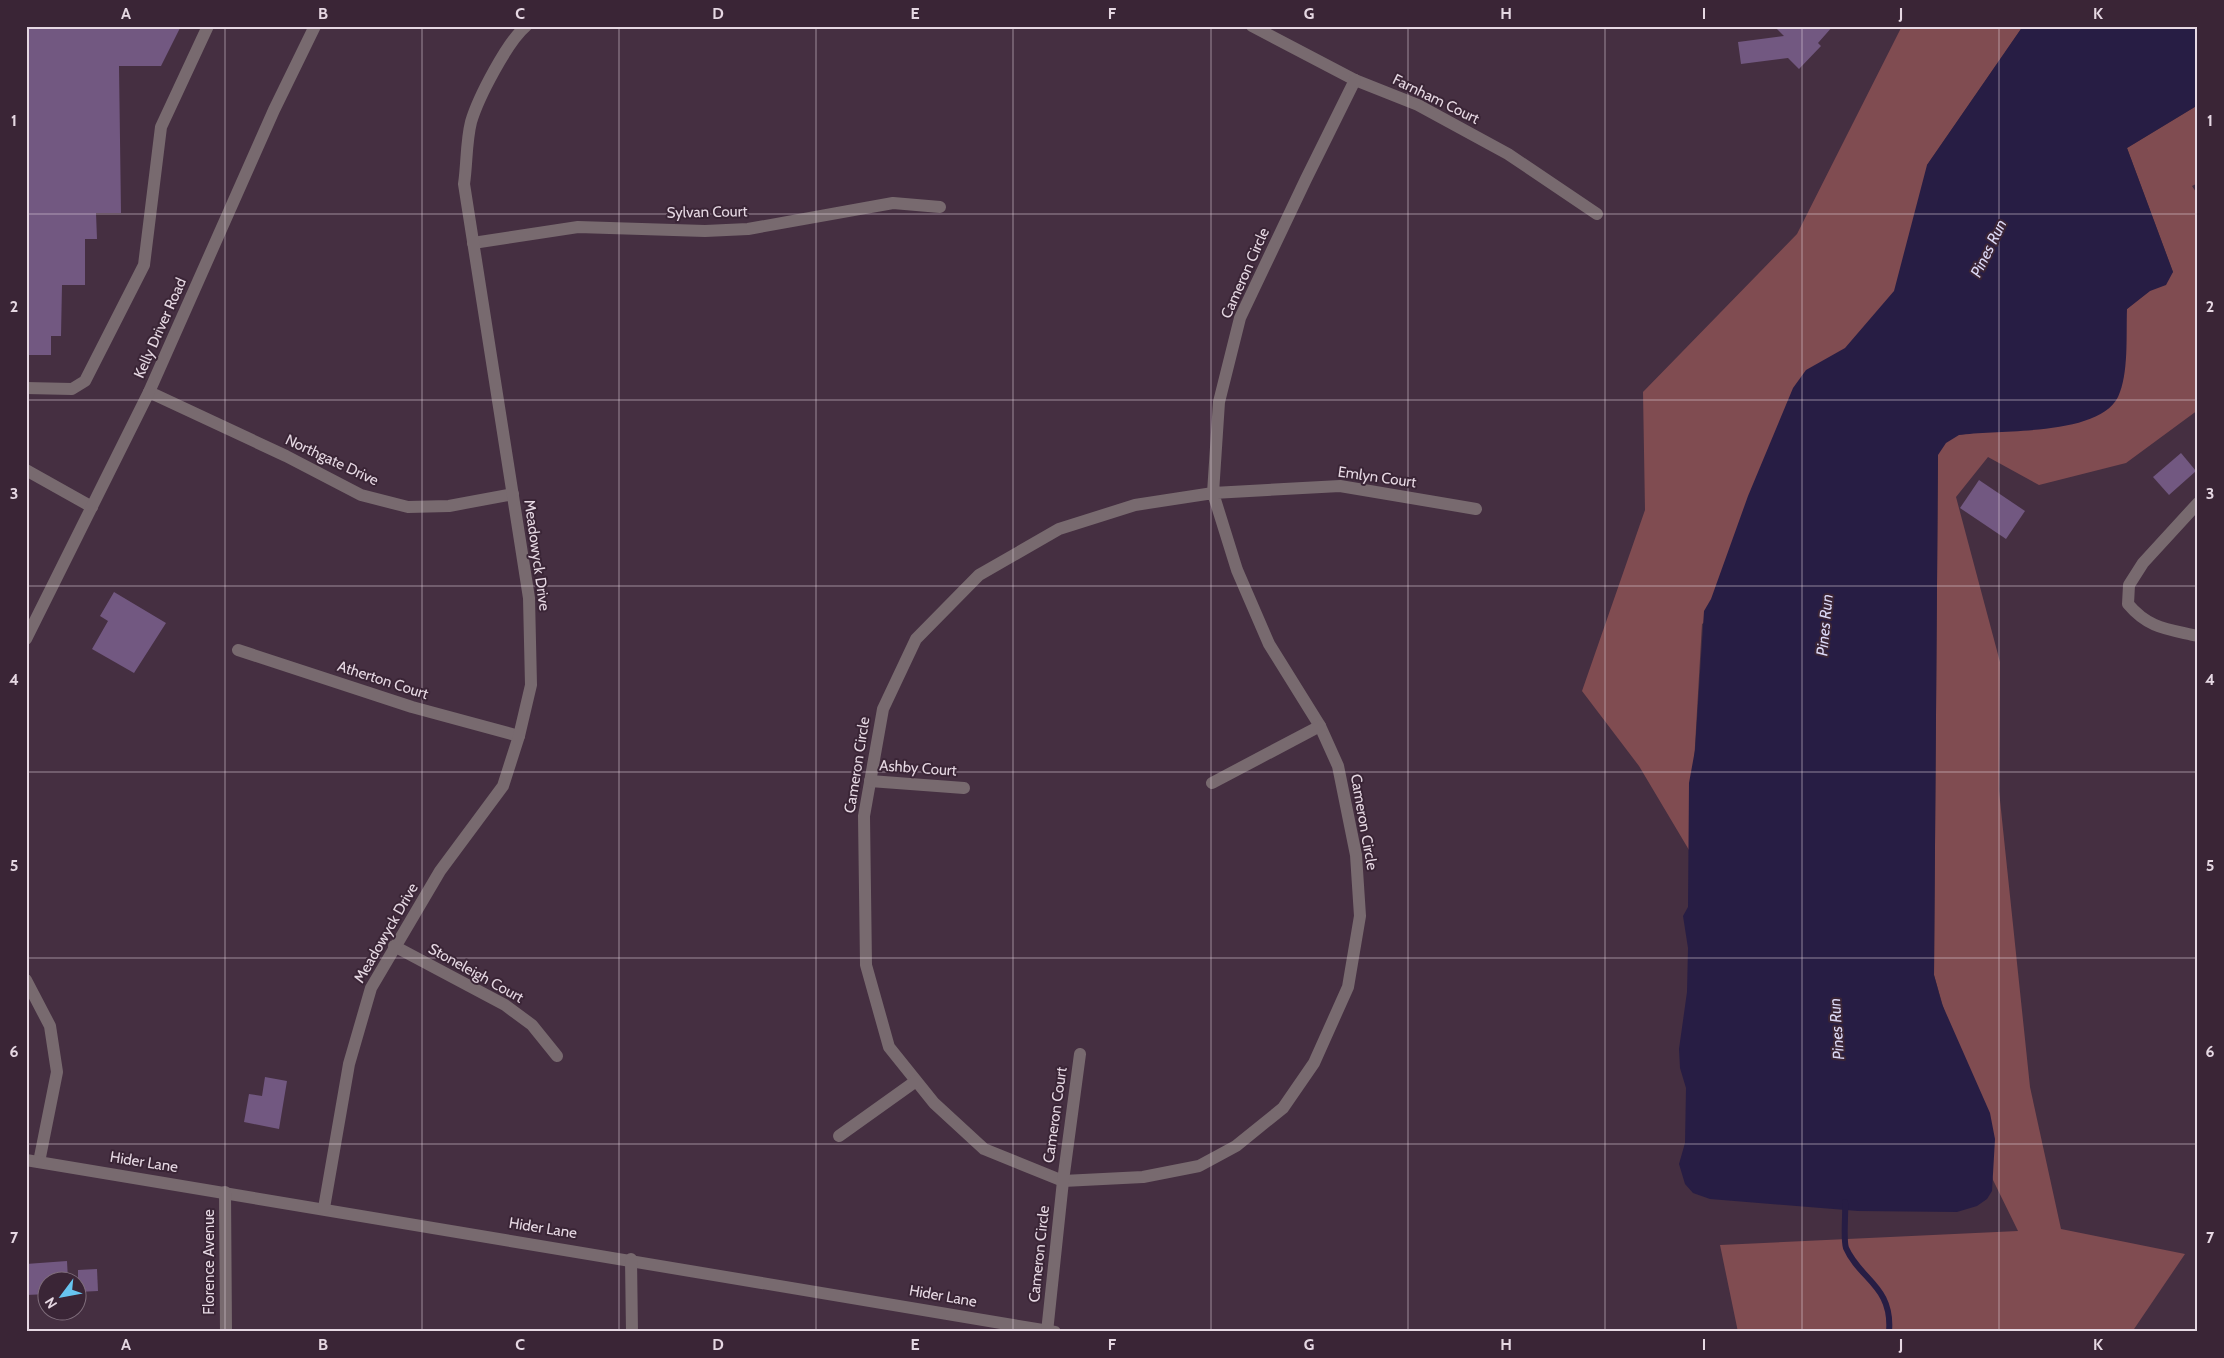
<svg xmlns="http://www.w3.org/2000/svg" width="2224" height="1358" viewBox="0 0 2224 1358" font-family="Cabin,sans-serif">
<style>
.forest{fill:#804c51}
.water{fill:#271d44}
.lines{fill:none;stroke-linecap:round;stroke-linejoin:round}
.stream{stroke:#271d44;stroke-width:6}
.building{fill:#725881}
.minor{stroke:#786a6f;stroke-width:12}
.grid{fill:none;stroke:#e6d8e3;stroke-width:1;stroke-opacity:0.55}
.labels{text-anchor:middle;stroke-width:4;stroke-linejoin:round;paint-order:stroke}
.street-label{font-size:15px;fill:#e6d8e3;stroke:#3a2536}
.water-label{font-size:16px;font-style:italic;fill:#dbd7f4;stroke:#3a2536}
.neatline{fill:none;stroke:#e6d8e3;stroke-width:2}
.grid-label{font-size:16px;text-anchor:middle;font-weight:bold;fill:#e6d8e3}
</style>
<rect width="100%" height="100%" fill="#452f41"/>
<path class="forest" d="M1902,26H2023L1927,165L2127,309L2173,272L2127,148L2198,105V183L2192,186L2198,195V410L2126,463L2039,485L1988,457L1956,497L2000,662L1999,791L2030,1087L2061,1229L2185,1254L2132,1332H1738L1720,1245L2018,1231L1993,1180L1934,975L1938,456L1702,624L1689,850L1639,766L1582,691L1645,510L1643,392L1797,234Z"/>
<path class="water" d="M2023,26H2198V105L2127,148L2173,272L2166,285L2150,291L2127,309C2126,335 2129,374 2118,397C2098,437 1997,429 1959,435L1946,443L1938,455L1934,975L1942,1004L1990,1113L1995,1139L1992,1191L1987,1199L1977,1206L1957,1212L1858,1211L1710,1199L1693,1193L1685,1184L1679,1164L1685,1143L1686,1088L1680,1068L1679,1049L1687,992L1688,948L1683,916L1688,907L1689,783L1695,750L1704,611L1711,599L1748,496L1793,388L1806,370L1845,348L1894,291L1927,165Z"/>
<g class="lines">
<path class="stream" d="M1845,1202C1846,1213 1843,1239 1846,1248C1860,1280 1893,1286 1889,1332"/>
</g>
<g class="building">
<path d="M26,26H181L161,66H119L121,213H96L97,239H85V285H62L61,336H51V355H26Z"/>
<path d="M1774,26H1833L1818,43L1821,46L1799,69L1788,58L1741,64L1738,42L1784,36Z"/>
<path d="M2181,453L2196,471L2169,495L2153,477Z"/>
<path d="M1979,480L2025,511L2006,539L1960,508Z"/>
<path d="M114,592L166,623L134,673L92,649L108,621L100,616Z"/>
<path d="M265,1077L287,1081L279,1129L244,1122L249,1094L262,1096Z"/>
<path d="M67,1261L68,1280H48V1294L26,1295V1264Z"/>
<path d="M97,1269L98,1291L78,1292V1270Z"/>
</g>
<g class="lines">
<g class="minor">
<path d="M1252,26L1355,80L1418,105L1508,154L1597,214"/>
<path d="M1355,80L1306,179L1240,318L1219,402L1213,493L1237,570L1269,644L1320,726L1338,766L1356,855L1360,916L1348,987L1314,1063L1283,1108L1236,1146L1199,1166L1143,1177L1063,1181L984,1149L934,1103L889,1047L866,965L864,816L883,709L916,639L979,575L1059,529L1135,505L1213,493L1340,486L1476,509"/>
<path d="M473,243L578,227L705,231L748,229L893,203L940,207"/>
<path d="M26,388L72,389L85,381L144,265L161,127L208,26"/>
<path d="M149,392L286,456L361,495L408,507L449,506L513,494"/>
<path d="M26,470L92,507"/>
<path d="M2198,503L2143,563L2129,585L2128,604C2149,629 2168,629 2198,636"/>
<path d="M26,639L149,392L274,110L315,26"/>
<path d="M238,650L412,707L519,736"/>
<path d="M870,781L964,788"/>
<path d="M1212,783L1320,726"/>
<path d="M394,946L505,1005L532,1025L557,1056"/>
<path d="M26,980L50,1026L57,1072L39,1162"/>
<path d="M839,1136L916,1081"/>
<path d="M26,1160L1055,1332"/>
<path d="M225,1192L226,1332"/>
<path d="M324,1208L349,1064L371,988L440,871L503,786L519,736L531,685L529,598L464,184C467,164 466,142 471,122C478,98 507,42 526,26"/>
<path d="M631,1259L632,1332"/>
<path d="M1047,1332L1063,1181L1080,1054"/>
</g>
</g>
<path class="grid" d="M225,26V1332M422,26V1332M619,26V1332M816,26V1332M1013,26V1332M1211,26V1332M1408,26V1332M1605,26V1332M1802,26V1332M1999,26V1332M26,214H2198M26,400H2198M26,586H2198M26,772H2198M26,958H2198M26,1144H2198"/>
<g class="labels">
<g class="street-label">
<text transform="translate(1436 99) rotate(26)" y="5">Farnham Court</text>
<text transform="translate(707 212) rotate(-1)" y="5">Sylvan Court</text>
<text transform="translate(1245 273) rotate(-66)" y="5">Cameron Circle</text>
<text transform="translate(160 328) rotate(-66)" y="5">Kelly Driver Road</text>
<text transform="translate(332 460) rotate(25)" y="5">Northgate Drive</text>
<text transform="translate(1377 477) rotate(8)" y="5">Emlyn Court</text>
<text transform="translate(537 555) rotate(82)" y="5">Meadowyck Drive</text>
<text transform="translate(383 680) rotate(18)" y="5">Atherton Court</text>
<text transform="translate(857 765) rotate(-81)" y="5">Cameron Circle</text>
<text transform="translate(918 768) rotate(4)" y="5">Ashby Court</text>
<text transform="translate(1364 822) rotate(80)" y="5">Cameron Circle</text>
<text transform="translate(386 933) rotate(-60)" y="5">Meadowyck Drive</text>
<text transform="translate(476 973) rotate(29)" y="5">Stoneleigh Court</text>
<text transform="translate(1055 1115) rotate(-82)" y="5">Cameron Court</text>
<text transform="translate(144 1162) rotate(9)" y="5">Hider Lane</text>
<text transform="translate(543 1228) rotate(9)" y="5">Hider Lane</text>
<text transform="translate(1039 1254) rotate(-84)" y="5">Cameron Circle</text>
<text transform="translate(209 1262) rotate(-90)" y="5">Florence Avenue</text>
<text transform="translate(943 1296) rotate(10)" y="5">Hider Lane</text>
</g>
<g class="water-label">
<text transform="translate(1988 248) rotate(-64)" y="6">Pines Run</text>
<text transform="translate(1824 625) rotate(-85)" y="6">Pines Run</text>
<text transform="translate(1836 1029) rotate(-94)" y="6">Pines Run</text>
</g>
</g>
<rect width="2224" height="1358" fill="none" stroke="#3a2536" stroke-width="55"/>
<g transform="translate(62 1296) rotate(238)"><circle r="24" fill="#3a2536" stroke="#7f6d7b"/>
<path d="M0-4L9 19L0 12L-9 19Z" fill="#67c4f0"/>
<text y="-8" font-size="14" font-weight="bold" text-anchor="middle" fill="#e6d8e3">N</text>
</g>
<rect x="28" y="28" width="2168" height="1302" class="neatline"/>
<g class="grid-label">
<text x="126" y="19">A</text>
<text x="323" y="19">B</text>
<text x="520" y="19">C</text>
<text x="718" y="19">D</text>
<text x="915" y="19">E</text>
<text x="1112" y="19">F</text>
<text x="1309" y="19">G</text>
<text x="1506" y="19">H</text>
<text x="1704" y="19">I</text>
<text x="1901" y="19">J</text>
<text x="2098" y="19">K</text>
<text x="14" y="126">1</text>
<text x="2210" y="126">1</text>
<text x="14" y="312">2</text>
<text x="2210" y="312">2</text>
<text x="14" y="499">3</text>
<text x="2210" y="499">3</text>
<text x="14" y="685">4</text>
<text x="2210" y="685">4</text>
<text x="14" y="871">5</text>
<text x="2210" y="871">5</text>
<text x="14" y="1057">6</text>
<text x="2210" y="1057">6</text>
<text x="14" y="1243">7</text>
<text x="2210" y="1243">7</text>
<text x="126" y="1350">A</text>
<text x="323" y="1350">B</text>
<text x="520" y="1350">C</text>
<text x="718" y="1350">D</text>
<text x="915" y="1350">E</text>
<text x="1112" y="1350">F</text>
<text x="1309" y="1350">G</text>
<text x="1506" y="1350">H</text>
<text x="1704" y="1350">I</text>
<text x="1901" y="1350">J</text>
<text x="2098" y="1350">K</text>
</g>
</svg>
